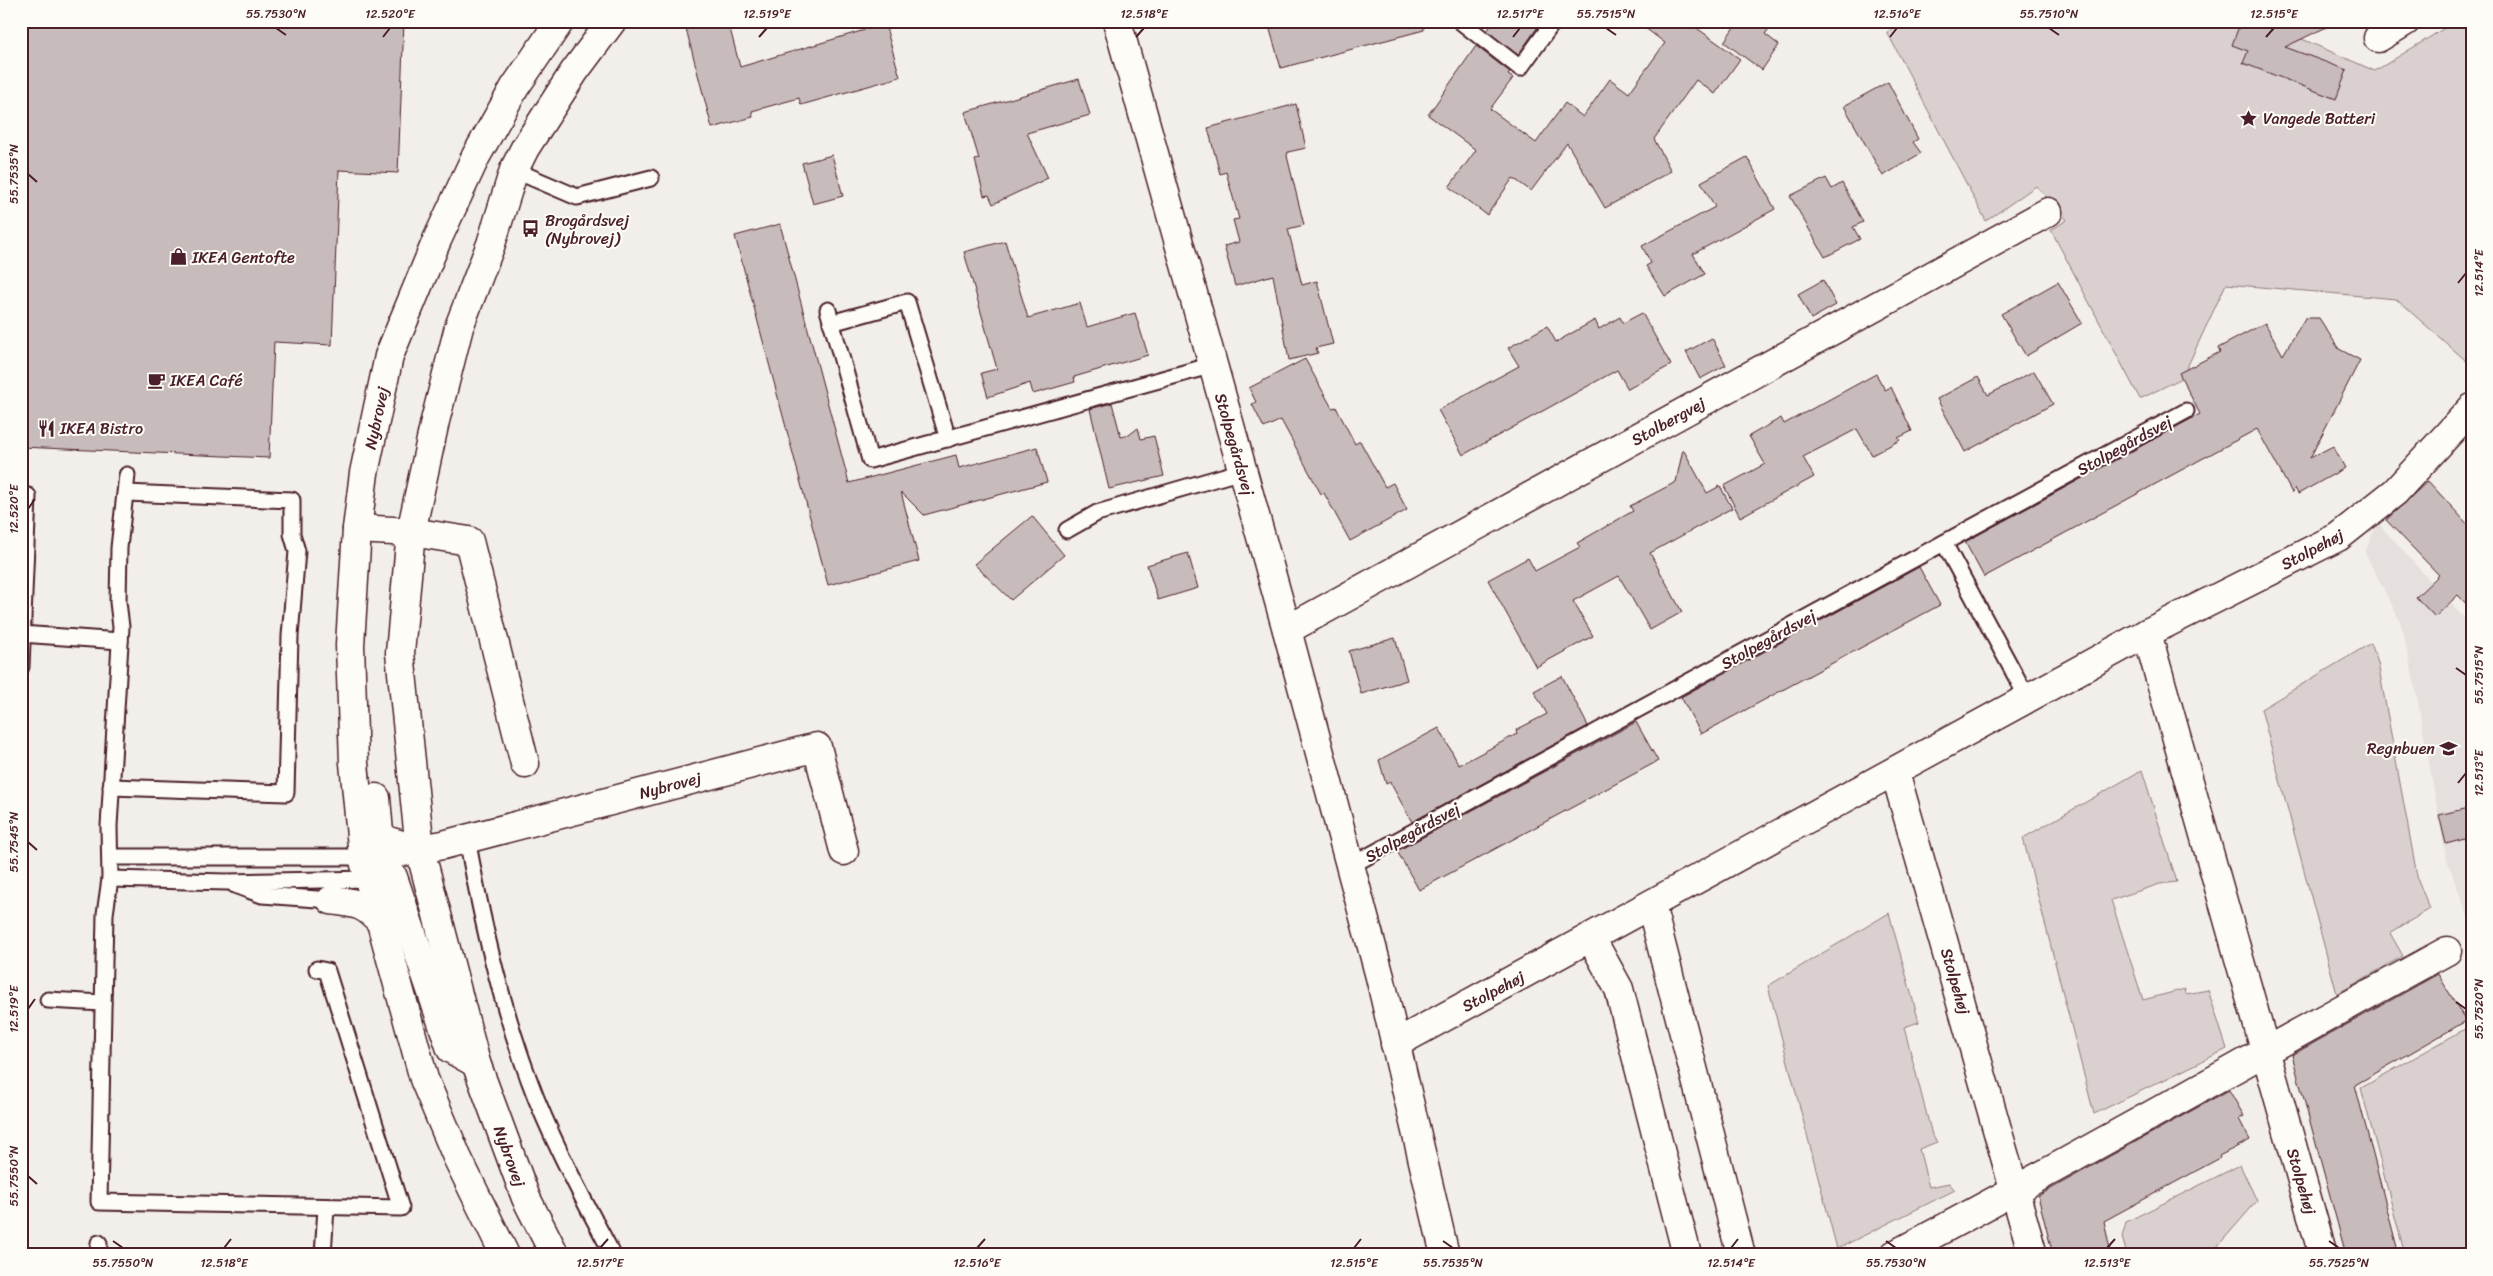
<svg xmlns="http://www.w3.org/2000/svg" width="2493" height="1276" viewBox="0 0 2493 1276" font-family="Sriracha,sans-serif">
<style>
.built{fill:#e5dfdd}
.green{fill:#d9d0cf;stroke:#92787d}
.building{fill:#c8bbbb;stroke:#4a1f2b}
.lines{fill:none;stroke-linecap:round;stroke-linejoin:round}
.service-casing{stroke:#4a1f2b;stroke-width:19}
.minor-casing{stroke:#4a1f2b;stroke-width:31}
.tertiary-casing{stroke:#4a1f2b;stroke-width:31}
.service{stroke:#fdfcf7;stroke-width:15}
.minor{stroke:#fdfcf7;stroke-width:28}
.tertiary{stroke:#fdfcf7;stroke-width:28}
.ticks{fill:none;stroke:#4a1f2b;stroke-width:2}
.labels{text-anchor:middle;stroke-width:4;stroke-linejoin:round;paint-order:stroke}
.poi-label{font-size:16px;fill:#4a1f2b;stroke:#fdfcf7;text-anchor:start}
.street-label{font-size:16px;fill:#4a1f2b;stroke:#fdfcf7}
.neatline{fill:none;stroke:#4a1f2b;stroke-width:2}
.ticks-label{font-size:12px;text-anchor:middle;fill:#4a1f2b}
</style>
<rect width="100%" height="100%" fill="#f2efeb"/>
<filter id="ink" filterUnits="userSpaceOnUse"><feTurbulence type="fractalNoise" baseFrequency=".02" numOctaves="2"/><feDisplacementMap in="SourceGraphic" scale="10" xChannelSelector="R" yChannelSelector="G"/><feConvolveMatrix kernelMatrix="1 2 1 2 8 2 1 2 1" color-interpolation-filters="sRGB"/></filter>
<g filter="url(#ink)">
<path class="built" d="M2377,522L2472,627V915L2468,917L2446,857L2415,685L2400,621L2365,553Z"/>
<g class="green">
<path d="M1904,21H2261L2375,71L2456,21H2472V366L2396,299L2226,284L2182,378L2140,399L2051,230L2067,220L2036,186L1986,221L1887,32Z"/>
<path d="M2371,643L2378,663L2418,881L2430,909L2390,933L2403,956L2337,994L2261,709Z"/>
<path d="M2142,770L2177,882L2160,884L2111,900L2143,1000L2185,989L2186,994L2208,990L2227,1049L2094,1114L2023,838Z"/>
<path d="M1889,913L1919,1022L1904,1027L1932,1135L1937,1142L1919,1149L1929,1187L1949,1183L1955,1190L1837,1249L1768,986Z"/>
<path d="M2472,1025V1255H2405L2361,1088Z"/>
<path d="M2240,1165L2257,1201L2210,1255H2127L2122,1237L2126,1222Z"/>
</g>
<g class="building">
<path d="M21,21H404L398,173L339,170L332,345L274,342L269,458L21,447Z"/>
<path d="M684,21H728L740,67L885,24L900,77L801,105L799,98L752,111L753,117L712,128Z"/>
<path d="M1286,21H1423L1424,30L1281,68L1269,26Z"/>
<path d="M1494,21H1542L1518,55L1487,31Z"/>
<path d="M1636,21H1687L1740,59L1715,94L1696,80L1654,139L1671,171L1605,208L1567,143L1531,191L1513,178L1487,215L1449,187L1476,150L1428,115L1476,46L1510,72L1508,75L1513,78L1490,109L1536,143L1565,103L1583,117L1610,79L1629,93L1665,43Z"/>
<path d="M1738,21H1775L1765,34L1779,45L1762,70L1724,42Z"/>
<path d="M2241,21H2339L2285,47L2347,70L2336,99L2243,63L2248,51L2232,45Z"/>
<path d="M1079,79L1090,115L1027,133L1048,178L993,204L989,195L984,196L975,160L979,159L965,112Z"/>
<path d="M1888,82L1918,139L1913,142L1921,153L1883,176L1844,106Z"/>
<path d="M1296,104L1306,148L1288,152L1287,156L1304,225L1288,229L1302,285L1317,281L1333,344L1316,348L1318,353L1289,360L1273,275L1235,286L1224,246L1239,242L1233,220L1239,219L1226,172L1220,174L1208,128Z"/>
<path d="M832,155L843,196L813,204L802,163Z"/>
<path d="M1747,157L1775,209L1693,254L1705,274L1665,296L1646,266L1651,263L1642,246L1715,207L1701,182Z"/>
<path d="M1826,178L1832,189L1842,183L1863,222L1853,227L1860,239L1825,257L1790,196Z"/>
<path d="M780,224L849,483L956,455L959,468L1037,447L1047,482L924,515L901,492L919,561L828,585L735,236Z"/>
<path d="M1005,241L1028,318L1080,303L1087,327L1135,313L1148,355L1074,377L1075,382L1033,394L1030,383L988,397L981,373L997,369L964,252Z"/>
<path d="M1823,280L1836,305L1811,319L1798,294Z"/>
<path d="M2058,282L2082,323L2026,356L2001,314Z"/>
<path d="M1642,313L1671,365L1628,389L1617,370L1463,455L1438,410L1519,366L1508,348L1547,326L1556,342L1595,320L1599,329L1620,317L1623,323Z"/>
<path d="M2305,318H2319L2339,349L2360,360L2310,458L2333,446L2345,468L2298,494L2295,488L2292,493L2257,429L1984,577L1965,542L2200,414L2179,373L2220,352L2218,348L2265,323L2283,355Z"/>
<path d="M1712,338L1726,365L1700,379L1686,352Z"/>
<path d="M1305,359L1332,408L1336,407L1355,444L1360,441L1385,487L1393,483L1407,510L1350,541L1324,493L1321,494L1281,420L1264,428L1252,404L1256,402L1249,388Z"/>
<path d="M2034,371L2053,404L1965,452L1937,399L1978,377L1988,395Z"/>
<path d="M1876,374L1885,390L1891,387L1912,431L1898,438L1900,440L1872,455L1857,429L1803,457L1814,477L1740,517L1724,486L1765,464L1749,436L1781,418L1784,424Z"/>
<path d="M1112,403L1121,437L1129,435L1138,428L1141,439L1154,436L1164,476L1109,489L1090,409Z"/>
<path d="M1683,449L1707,493L1720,486L1732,508L1650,553L1682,612L1650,630L1619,576L1573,601L1593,636L1536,667L1488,580L1528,558L1535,571L1580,547L1577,543L1633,511L1630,506L1676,482Z"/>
<path d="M2428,481L2472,529V610L2458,595L2435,617L2416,597L2439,575L2386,520Z"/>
<path d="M1032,516L1064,555L1011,600L974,564Z"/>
<path d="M1188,553L1198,588L1158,600L1147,565Z"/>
<path d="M1919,567L1940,605L1701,734L1681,697Z"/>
<path d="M1395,638L1407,680L1361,694L1349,651Z"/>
<path d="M1562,676L1588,726L1412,822L1390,782L1386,784L1379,760L1439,728L1459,765L1517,734L1516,730L1547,714L1534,691Z"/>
<path d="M1636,722L1658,761L1419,890L1397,851Z"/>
<path d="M2472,807V837L2446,844L2439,815Z"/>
<path d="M2438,974L2466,1021L2355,1085L2399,1255H2346L2292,1055Z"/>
<path d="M2229,1090L2244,1116L2239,1119L2250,1140L2219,1156L2220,1158L2104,1221L2111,1255H2053L2038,1196Z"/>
</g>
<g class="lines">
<defs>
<g id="service">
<path d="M1460,21L1520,68L1554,21"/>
<path d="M514,170L577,197L651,178"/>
<path d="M828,310L870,460L1213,365"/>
<path d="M831,323L907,302L948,439"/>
<path d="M127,475L119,548L118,602L121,627L109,826L110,879L105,914L99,1202L401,1208L327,971L317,969"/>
<path d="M21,495L28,496L21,667"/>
<path d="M1067,530L1097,513L1242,471"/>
<path d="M1944,543L2028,699"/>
<path d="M21,634L120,641"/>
<path d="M111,787L286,793L290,636L297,551L292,534V500L126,493"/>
<path d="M467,838C483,927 503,1014 536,1098C558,1152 585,1203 613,1255"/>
<path d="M110,857H363"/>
<path d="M1350,866L2186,411"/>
<path d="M110,879L227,882L370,879"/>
<path d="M235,885L262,895L331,900"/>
<path d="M48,1000L103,1003"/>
<path d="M98,1254L99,1243"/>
<path d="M323,1255L326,1208"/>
</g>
<g id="minor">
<path d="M1117,21L1287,630L1380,977L1445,1255"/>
<path d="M2378,38L2406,21"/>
<path d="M411,532L469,541L525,764"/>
<path d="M1287,630L2048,212"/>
<path d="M2147,633L2323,1255"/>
<path d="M1895,772L2033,1255"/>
<path d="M397,853L443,845L817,747L844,851"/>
<path d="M1651,905L1741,1255"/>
<path d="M1591,938L1619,989L1687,1255"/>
<path d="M1395,1044L2147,633L2338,537L2395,492L2472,408"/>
<path d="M1894,1255C2080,1157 2262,1052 2447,951"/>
</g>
<g id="tertiary">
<path d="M357,529L411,532"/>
<path d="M376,798L379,833L388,841L420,850"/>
<path d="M363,857C379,860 384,864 393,877L451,1049L476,1063"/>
<path d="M331,900C355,903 364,903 381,922"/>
<path d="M505,1255L457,1157L424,1079L363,857L354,763L350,645L357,529L364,473L389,356L437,240L476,156L515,87L560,21"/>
<path d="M555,1255L526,1198L476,1063L420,850L400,653L411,532L435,421L459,327L491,244L514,170L525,148L574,72L612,21"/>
</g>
</defs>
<use href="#service" class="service-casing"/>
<use href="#minor" class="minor-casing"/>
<use href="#tertiary" class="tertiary-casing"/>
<use href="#service" class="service"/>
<use href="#minor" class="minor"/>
<use href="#tertiary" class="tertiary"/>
</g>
</g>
<path class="ticks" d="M276,28L286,35M1606,28L1616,35M2049,28L2059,35M383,37L390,28M759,37L767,28M1136,37L1144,28M1513,37L1520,28M1890,37L1897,28M2266,37L2274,28M28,174L37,182M2458,283L2466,273M28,509L35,499M2456,668L2466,675M2458,783L2466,773M28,842L37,850M2456,1002L2466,1009M28,1009L35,999M28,1176L37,1184M113,1241L123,1248M1443,1241L1453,1248M1886,1241L1896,1248M2329,1241L2339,1248M224,1248L231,1239M600,1248L608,1239M977,1248L985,1239M1354,1248L1361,1239M1731,1248L1738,1239M2107,1248L2115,1239"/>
<defs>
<symbol id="sight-bare" viewBox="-9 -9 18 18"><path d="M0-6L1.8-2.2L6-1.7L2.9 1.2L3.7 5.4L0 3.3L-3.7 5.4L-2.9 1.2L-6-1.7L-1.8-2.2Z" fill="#4a1f2b" stroke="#fdfcf7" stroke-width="2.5" paint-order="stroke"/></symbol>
<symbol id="bus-bare" viewBox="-9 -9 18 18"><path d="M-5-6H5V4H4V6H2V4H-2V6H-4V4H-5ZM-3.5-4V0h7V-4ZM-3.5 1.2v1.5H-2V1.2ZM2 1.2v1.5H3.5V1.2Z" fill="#4a1f2b" stroke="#fdfcf7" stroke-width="2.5" paint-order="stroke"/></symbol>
<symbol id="shop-bare" viewBox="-9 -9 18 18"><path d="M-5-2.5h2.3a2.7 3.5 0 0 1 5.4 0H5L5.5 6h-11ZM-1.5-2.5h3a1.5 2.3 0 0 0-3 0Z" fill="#4a1f2b" stroke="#fdfcf7" stroke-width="2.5" paint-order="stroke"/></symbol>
<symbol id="cafe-bare" viewBox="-9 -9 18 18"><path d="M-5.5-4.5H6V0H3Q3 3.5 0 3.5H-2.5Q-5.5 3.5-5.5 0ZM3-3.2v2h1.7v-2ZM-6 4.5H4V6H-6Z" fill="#4a1f2b" stroke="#fdfcf7" stroke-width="2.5" paint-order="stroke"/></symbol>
<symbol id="restaurant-bare" viewBox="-9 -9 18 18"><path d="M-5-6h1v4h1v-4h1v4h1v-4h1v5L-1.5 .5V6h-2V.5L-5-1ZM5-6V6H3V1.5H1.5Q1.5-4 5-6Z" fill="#4a1f2b" stroke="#fdfcf7" stroke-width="2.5" paint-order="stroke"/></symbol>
<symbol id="school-bare" viewBox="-9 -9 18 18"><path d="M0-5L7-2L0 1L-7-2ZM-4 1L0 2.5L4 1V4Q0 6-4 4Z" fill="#4a1f2b" stroke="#fdfcf7" stroke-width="2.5" paint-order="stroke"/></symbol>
</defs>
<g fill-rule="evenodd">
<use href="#sight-bare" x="2236" y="106" width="25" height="25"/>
<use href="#bus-bare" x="518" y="216" width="25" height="25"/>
<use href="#shop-bare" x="166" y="244" width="25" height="25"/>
<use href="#cafe-bare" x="144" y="368" width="25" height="25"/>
<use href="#restaurant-bare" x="34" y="416" width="25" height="25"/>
<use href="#school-bare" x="2436" y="736" width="25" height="25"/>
</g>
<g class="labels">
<g class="poi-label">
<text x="2263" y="124">Vangede Batteri</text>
<text x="545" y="226">Brogårdsvej<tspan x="545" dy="18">(Nybrovej)</tspan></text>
<text x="192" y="263">IKEA Gentofte</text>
<text x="170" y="386">IKEA Café</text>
<text x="60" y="434">IKEA Bistro</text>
<text x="2435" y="754" text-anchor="end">Regnbuen</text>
</g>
<g class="street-label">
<text transform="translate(376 418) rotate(-78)" y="6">Nybrovej</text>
<text transform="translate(1668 421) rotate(-29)" y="6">Stolbergvej</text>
<text transform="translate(1235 444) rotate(74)" y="6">Stolpegårdsvej</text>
<text transform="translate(2124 445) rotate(-29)" y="6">Stolpegårdsvej</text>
<text transform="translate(2312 549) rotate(-28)" y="6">Stolpehøj</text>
<text transform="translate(1768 639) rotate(-29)" y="6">Stolpegårdsvej</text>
<text transform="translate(670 785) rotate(-15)" y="6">Nybrovej</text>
<text transform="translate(1412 832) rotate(-29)" y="6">Stolpegårdsvej</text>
<text transform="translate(1956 981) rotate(74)" y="6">Stolpehøj</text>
<text transform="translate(1493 991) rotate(-28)" y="6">Stolpehøj</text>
<text transform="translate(510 1156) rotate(70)" y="6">Nybrovej</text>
<text transform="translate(2302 1181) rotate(74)" y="6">Stolpehøj</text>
</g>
</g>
<rect width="2493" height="1276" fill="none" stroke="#fdfcf7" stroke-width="55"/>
<rect x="28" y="28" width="2438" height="1220" class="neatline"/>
<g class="ticks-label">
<text x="276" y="18">55.7530°N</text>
<text x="390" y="18">12.520°E</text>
<text x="767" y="18">12.519°E</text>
<text x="1144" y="18">12.518°E</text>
<text x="1520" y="18">12.517°E</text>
<text x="1606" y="18">55.7515°N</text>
<text x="1897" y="18">12.516°E</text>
<text x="2049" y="18">55.7510°N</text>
<text x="2274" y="18">12.515°E</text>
<text transform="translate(14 174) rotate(-90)" y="4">55.7535°N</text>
<text transform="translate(2479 273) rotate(-90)" y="4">12.514°E</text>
<text transform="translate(14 509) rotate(-90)" y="4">12.520°E</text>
<text transform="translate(2479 675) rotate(-90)" y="4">55.7515°N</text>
<text transform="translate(2479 773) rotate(-90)" y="4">12.513°E</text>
<text transform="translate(14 842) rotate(-90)" y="4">55.7545°N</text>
<text transform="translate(14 1009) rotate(-90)" y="4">12.519°E</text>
<text transform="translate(2479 1009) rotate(-90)" y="4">55.7520°N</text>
<text transform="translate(14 1176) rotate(-90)" y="4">55.7550°N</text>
<text x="123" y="1267">55.7550°N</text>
<text x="224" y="1267">12.518°E</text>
<text x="600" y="1267">12.517°E</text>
<text x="977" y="1267">12.516°E</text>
<text x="1354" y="1267">12.515°E</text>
<text x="1453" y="1267">55.7535°N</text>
<text x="1731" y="1267">12.514°E</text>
<text x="1896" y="1267">55.7530°N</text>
<text x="2107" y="1267">12.513°E</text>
<text x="2339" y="1267">55.7525°N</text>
</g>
</svg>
